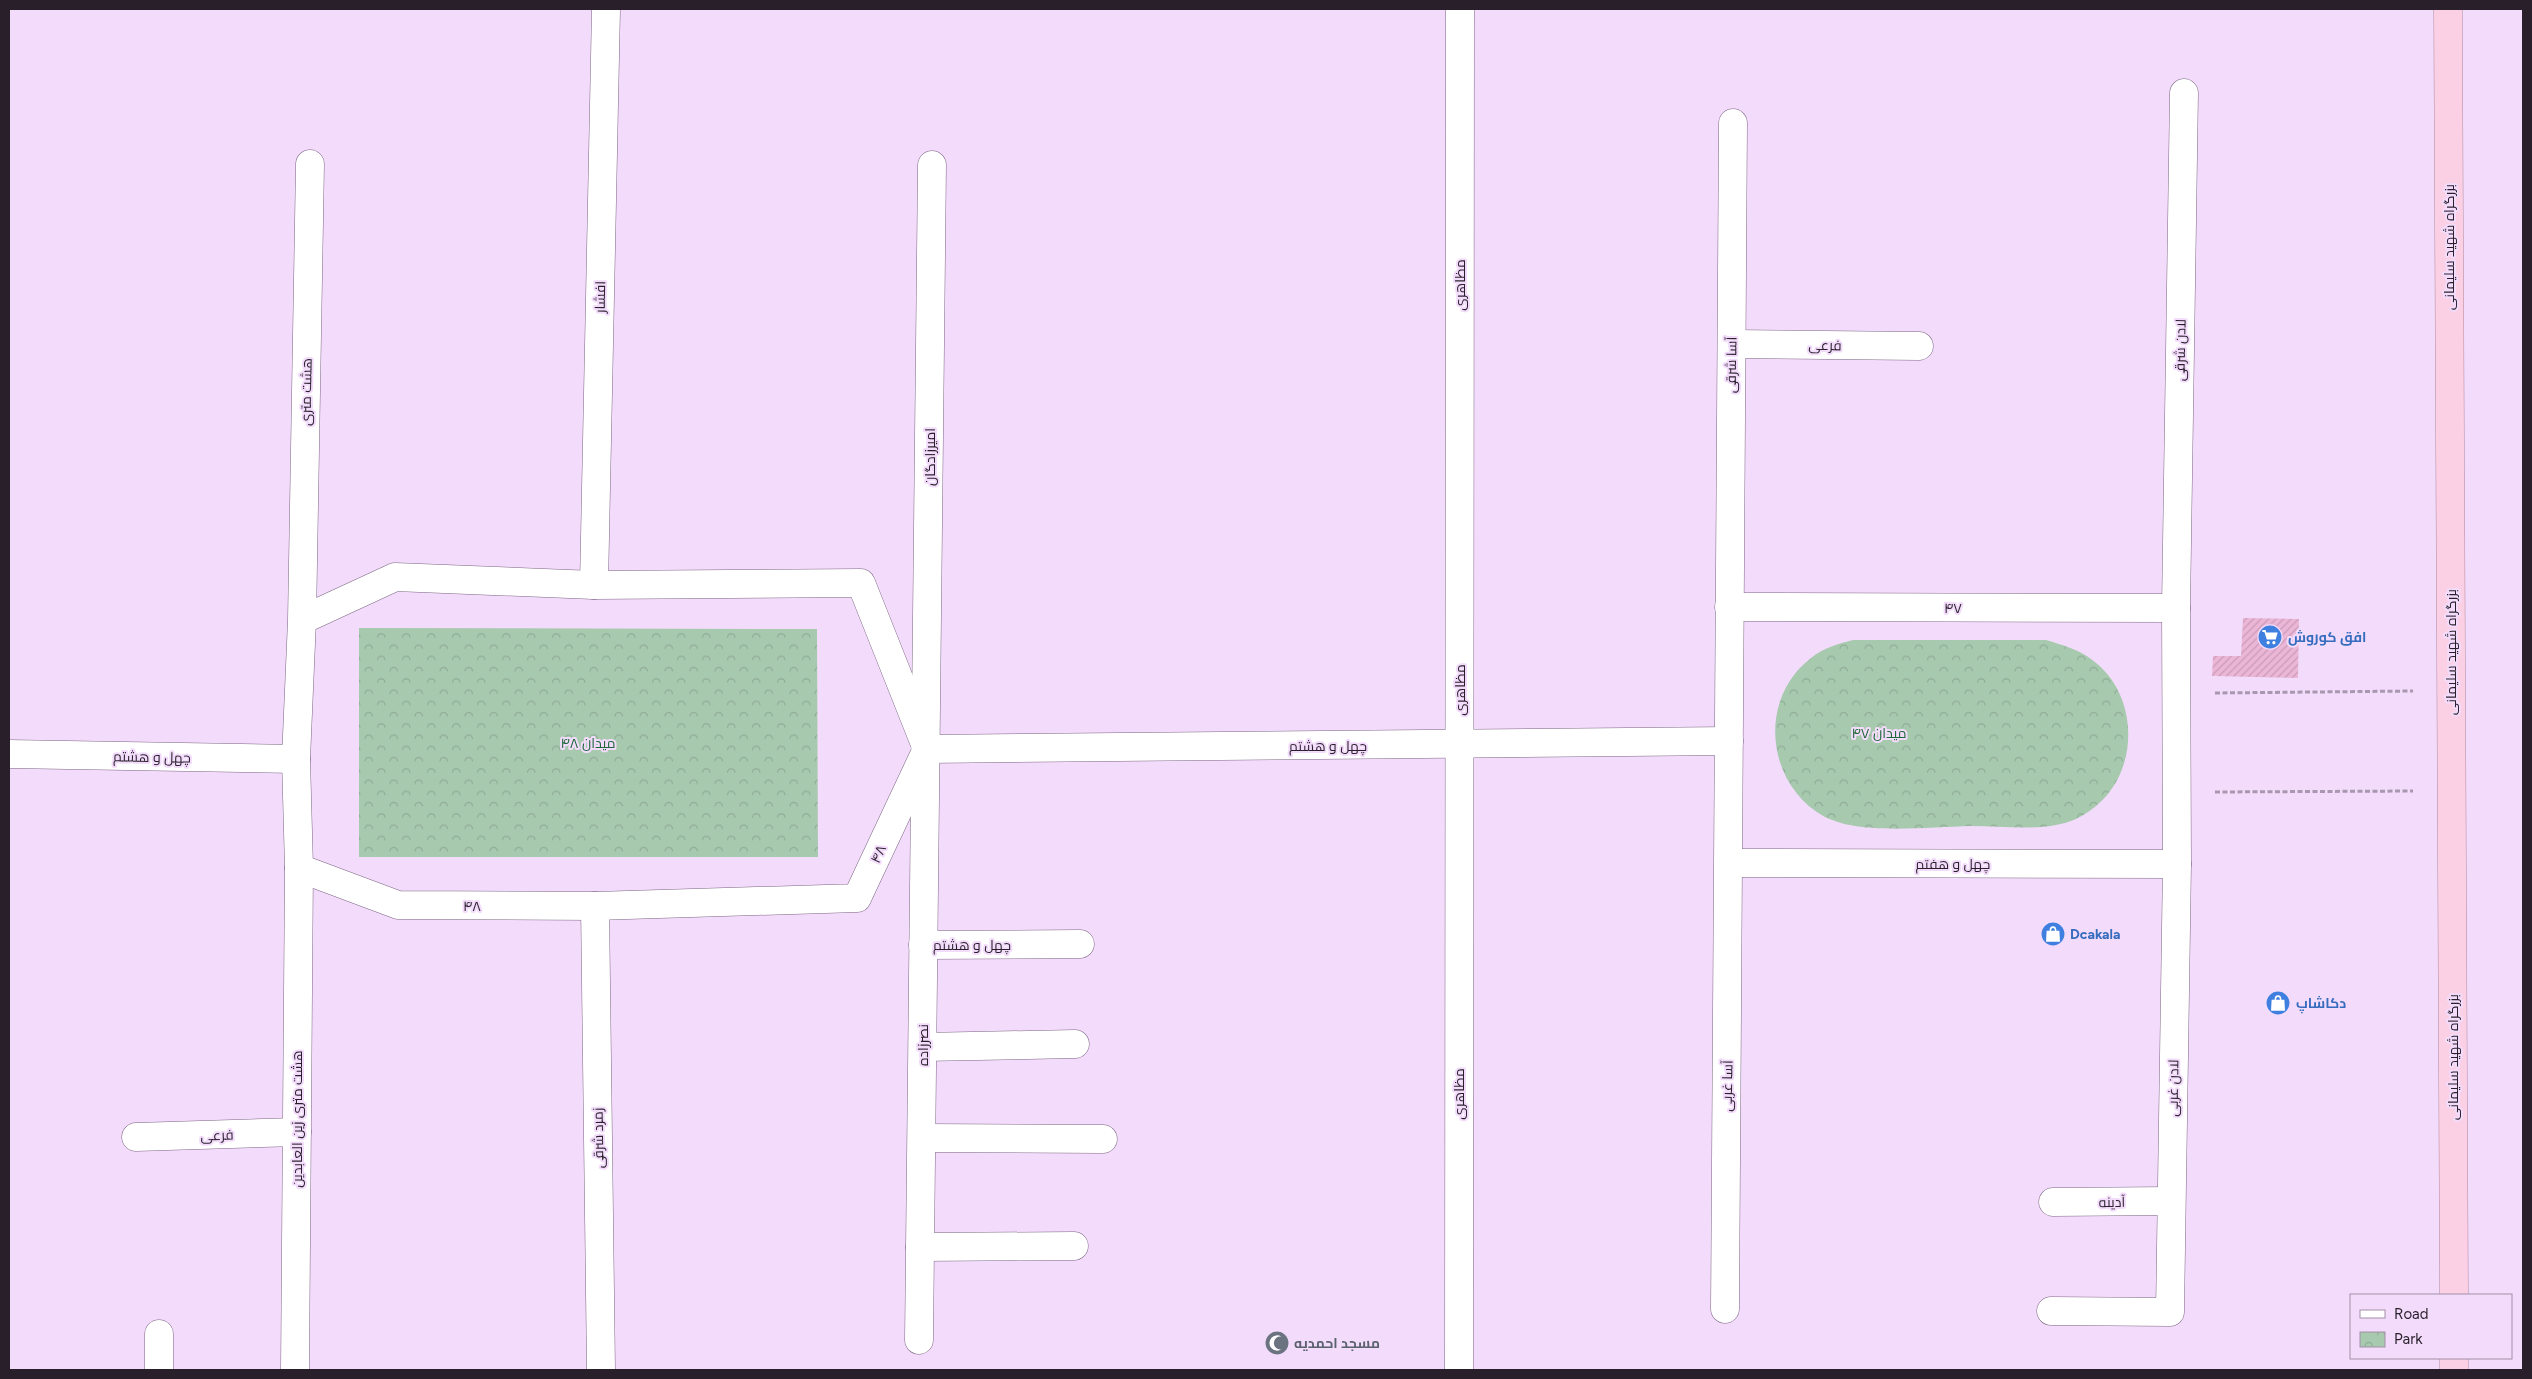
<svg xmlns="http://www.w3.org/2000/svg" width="2532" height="1379" viewBox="0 0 2532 1379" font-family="Figtree,Cairo,sans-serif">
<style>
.park{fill:url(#park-crowns)}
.building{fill:url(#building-hatch)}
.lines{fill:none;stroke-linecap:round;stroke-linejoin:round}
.minor-casing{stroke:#7c6783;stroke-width:29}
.trunk-casing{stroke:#b08a9f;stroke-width:29}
.path{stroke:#a997b0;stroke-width:3;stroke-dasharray:5 2.5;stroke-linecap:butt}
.minor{stroke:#fff;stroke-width:28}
.trunk{stroke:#fbcfe4;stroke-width:28}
.labels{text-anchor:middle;stroke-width:4;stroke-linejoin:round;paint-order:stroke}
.street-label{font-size:14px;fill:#281f2b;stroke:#f3dcfb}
.shop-label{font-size:14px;font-weight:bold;fill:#366cbe;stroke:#f3dcfb;text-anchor:start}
.park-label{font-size:14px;fill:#1d6737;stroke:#f3dcfb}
.worship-label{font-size:14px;font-weight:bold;fill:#5b616d;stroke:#f3dcfb;text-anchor:start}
</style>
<defs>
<pattern id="park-crowns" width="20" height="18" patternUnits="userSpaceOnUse" patternTransform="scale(1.25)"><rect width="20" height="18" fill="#a7c9ae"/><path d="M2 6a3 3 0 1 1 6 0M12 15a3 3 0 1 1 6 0" fill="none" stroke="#90ac96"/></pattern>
<pattern id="building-hatch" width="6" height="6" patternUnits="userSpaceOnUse" patternTransform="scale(1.25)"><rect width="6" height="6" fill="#ecb6d7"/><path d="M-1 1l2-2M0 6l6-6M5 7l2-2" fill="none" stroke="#ca9cb9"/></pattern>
</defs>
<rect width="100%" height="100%" fill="#f3dcfb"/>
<g class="park">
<path d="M359,628L817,629L818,857H359Z"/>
<path d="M1853,640H2046C2062,645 2078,649 2091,659C2134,689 2140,754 2108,794C2098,806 2081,819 2065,823C2037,831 2001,826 1971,826C1936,827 1883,832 1850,825C1842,824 1832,820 1825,817C1766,785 1757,699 1811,658C1823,648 1838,644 1853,640Z"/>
</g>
<path class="building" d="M2243,618L2299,619L2298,678L2212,676L2213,656H2241Z"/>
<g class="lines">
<defs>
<g id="minor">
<path d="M1732,344L1919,346"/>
<path d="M594,585L606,9"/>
<path d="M1729,607L2176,608"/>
<path d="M302,620L395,577L594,585L861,583L927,749L857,898L595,906L398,905L299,868L296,759L302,620L310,164"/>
<path d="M927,749L1729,741"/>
<path d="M9,754L296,759"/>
<path d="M1729,863L2177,864"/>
<path d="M595,906L601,1370"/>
<path d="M923,945L1080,944"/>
<path d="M923,1047L1075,1044"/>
<path d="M136,1137L297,1132"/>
<path d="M923,1138L1103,1139"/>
<path d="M2053,1202L2171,1201"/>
<path d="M920,1247L1074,1246"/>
<path d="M1725,1309L1733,123"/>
<path d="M2051,1311L2170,1312L2177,864L2176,608L2184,93"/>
<path d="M159,1334V1370"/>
<path d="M919,1340L932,165"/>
<path d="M295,1370L299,868"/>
<path d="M1459,1370L1460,9"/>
</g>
<g id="trunk">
<path d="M2448,9L2454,1295"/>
<path d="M2454,1358V1370"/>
</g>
</defs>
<use href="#minor" class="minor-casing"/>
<use href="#trunk" class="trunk-casing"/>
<g class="path">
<path d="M2215,693L2413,691"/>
<path d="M2215,792L2413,791"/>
</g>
<use href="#minor" class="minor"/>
<use href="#trunk" class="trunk"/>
</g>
<defs>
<symbol id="supermarket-disc" viewBox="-11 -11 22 22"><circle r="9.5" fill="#3f7fe0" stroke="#f3dcfb"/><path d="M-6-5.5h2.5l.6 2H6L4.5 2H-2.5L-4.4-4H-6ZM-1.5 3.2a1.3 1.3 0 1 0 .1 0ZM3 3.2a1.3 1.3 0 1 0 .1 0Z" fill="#fff"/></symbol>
<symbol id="shop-disc" viewBox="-11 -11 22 22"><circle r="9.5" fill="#3f7fe0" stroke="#f3dcfb"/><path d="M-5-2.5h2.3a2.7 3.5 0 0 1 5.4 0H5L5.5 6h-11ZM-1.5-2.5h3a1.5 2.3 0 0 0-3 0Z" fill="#fff"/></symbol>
<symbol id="mosque-disc" viewBox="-11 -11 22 22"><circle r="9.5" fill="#6b7280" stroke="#f3dcfb"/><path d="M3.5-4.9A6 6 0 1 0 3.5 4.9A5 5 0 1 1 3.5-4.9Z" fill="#fff"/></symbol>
</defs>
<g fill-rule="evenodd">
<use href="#supermarket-disc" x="2256" y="623" width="28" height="28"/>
<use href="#shop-disc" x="2039" y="920" width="28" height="28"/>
<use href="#shop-disc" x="2264" y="989" width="28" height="28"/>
<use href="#mosque-disc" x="1263" y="1329" width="28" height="28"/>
</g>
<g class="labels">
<g class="street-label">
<text transform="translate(2449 247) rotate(-90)" y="5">بزرگراه شهید سلیمانی</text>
<text transform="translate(1460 285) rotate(-90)" y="5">مظاهری</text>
<text transform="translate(600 297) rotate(-89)" y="5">افشار</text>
<text transform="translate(1825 345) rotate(1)" y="5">فرعی</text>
<text transform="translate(2180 350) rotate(-89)" y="5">لادن شرقی</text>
<text transform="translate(1731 365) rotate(-89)" y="5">آسا شرقی</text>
<text transform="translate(306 392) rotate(-89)" y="5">هشت متری</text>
<text transform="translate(930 457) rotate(-90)" y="5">امیرزادگان</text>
<text x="1953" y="613">۴۷</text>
<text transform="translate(2451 652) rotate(-90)" y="5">بزرگراه شهید سلیمانی</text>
<text transform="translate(1460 690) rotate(-90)" y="5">مظاهری</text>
<text x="1328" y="751">چهل و هشتم</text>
<text transform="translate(152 757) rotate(1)" y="5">چهل و هشتم</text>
<text transform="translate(878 854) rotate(-65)" y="5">۴۸</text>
<text x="1953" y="869">چهل و هفتم</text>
<text x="472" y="911">۴۸</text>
<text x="972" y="950">چهل و هشتم</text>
<text transform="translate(923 1045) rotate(-90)" y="5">نصرزاده</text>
<text transform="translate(2453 1057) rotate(-90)" y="5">بزرگراه شهید سلیمانی</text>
<text transform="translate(1727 1086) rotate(-89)" y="5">آسا غربی</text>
<text transform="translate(2173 1088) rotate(-89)" y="5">لادن غربی</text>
<text transform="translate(1459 1094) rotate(-90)" y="5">مظاهری</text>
<text transform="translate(297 1119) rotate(-90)" y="5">هشت متری زین العابدین</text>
<text transform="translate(217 1135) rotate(-2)" y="5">فرعی</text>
<text transform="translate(598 1138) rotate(-91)" y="5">زمرد شرقی</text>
<text transform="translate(2112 1202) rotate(-1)" y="5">آدینه</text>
</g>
<g class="shop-label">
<text x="2288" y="642">افق کوروش</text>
<text x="2070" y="939">Dcakala</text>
<text x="2296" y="1008">دکاشاپ</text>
</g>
<g class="park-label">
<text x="1879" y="738">میدان ۴۷</text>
<text x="588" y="748">میدان ۴۸</text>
</g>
<g class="worship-label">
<text x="1294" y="1348">مسجد احمدیه</text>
</g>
</g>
<rect width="2532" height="1379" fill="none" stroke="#281f2b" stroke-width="20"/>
<rect x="2350" y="1294" width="162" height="65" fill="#f3dcfb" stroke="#a290a8"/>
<rect x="2360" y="1310" width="25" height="8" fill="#ffffff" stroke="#a290a8"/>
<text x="2394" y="1319" font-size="15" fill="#281f2b">Road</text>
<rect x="2360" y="1332" width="25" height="15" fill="url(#park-crowns)" stroke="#a290a8"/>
<text x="2394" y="1344" font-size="15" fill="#281f2b">Park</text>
</svg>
